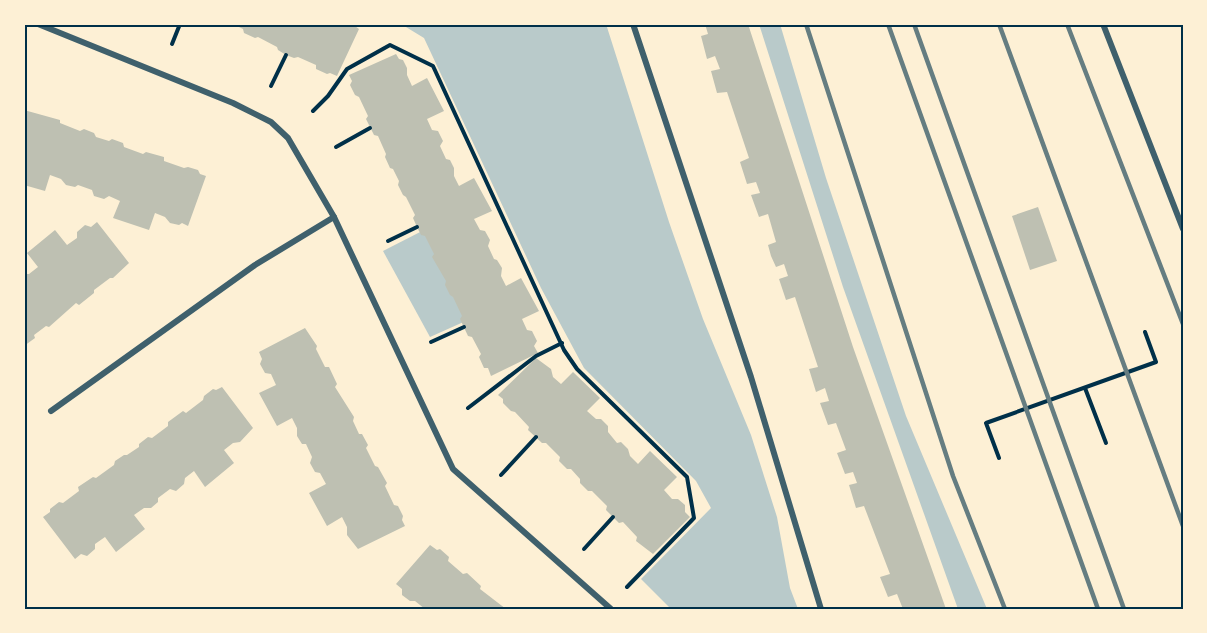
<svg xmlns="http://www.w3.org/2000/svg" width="1207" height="633" viewBox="0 0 1207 633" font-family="'Crimson Pro',serif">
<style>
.green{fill:#b9caca}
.building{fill:#bec0b2}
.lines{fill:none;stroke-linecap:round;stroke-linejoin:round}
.path{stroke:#003049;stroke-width:4}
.minor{stroke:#3f606c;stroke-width:6}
.rail{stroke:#657d81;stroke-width:4.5}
.neatline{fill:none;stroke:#003049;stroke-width:2}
</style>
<rect width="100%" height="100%" fill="#fdf0d5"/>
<g class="green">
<path d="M401,24H606L669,222L703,319L751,435L777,517L790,588L798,609H671L641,579L711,508L696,481L584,368L541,288L424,38Z"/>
<path d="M759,24H780L826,178L906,416L987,609H958L843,287Z"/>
<path d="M426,229L468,320L430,337L383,251Z"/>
</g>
<g class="building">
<path d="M233,24H352L359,29L337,76L330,73L327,74L316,69V65L298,57L294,58L286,55L278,50L277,47L258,37L255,38L244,33L243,29Z"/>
<path d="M705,24H748L853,347L946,609H903L897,594L888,597L880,577L890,574L864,506L856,508L849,485L857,483L853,472L845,474L837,453L846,450L836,423L828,425L820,403L829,401L825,388L816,392L809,369L818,367L815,358L795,297L786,300L779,279L788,276L784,264L776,267L771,256L768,245L776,242L768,214L759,217L751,195L760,193L756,182L747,184L740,162L749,158L727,92L717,93L711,71L720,69L715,56L707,59L701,36L708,34Z"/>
<path d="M396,54L399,59L403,60L407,68V75L412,86L427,78L444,111L427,119L432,130L438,131L443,141L440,146L446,159L450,160L454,168V176L459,186L474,178L492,211L474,219L480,230L485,231L490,240L488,246L494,259L497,260L502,268L501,276L506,286L521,278L539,311L522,319L527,330L532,331L537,341L534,346L538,353L491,376L488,368H484L479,357L481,354L472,337L468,336L460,319L462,316L453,297L450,295L445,285L446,281L432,257L434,254L425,236L421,235L417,227L413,218L415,215L406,197L403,195L398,185L399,181L393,169L390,168L385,157L386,154L378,136L374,135L366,119L368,116L359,97L355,95L350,85L352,81L349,75Z"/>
<path d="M24,110L60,120V123L80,131L84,129L94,133L96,137L109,141L112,139L123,143L124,147L143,154L146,152L164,157V161L184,168L188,167L198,170L200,174L206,176L188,226L182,223L179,225L170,223L165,217L155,213L149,230L113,218L120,201L109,196L104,199L94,196L92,190L78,185L75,187L66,185L61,179L50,175L45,191L24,185Z"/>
<path d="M1038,207L1057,261L1030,270L1012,216Z"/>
<path d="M97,222L129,263L113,278H110L94,290V293L79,305L76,303L49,327L46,326L34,335L35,338L24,346V274H29L38,267L27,253L55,230L67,245L77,238V232L85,225L91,227Z"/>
<path d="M305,328L317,346L316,349L325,367H329L337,384L335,387L354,417L353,421L359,434H362L368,445L366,448L375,466L378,467L387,483L385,486L394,505L398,506L403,516L402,520L405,526L358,549L347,535V527L342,517L327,526L309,493L326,484L320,473L315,472L310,463L312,457L306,444H302L297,436V428L292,418L277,426L259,393L276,385L271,374L265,373L260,364L262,359L259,352Z"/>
<path d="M536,358L551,369L553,377L561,384L573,372L600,398L587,411L596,419H601L608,426V432L617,443L621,442L628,449L630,456L638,464L650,451L677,477L664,490L672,499H678L685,505V512L690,517L653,554L636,541L637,537L623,522L619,523L606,510L607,506L592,491H588L580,483V479L571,469H567L559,461L560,457L546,443H542L528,430L529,427L515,412L511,411L503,403V399L498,395Z"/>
<path d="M222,387L253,428L240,442L233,443L224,450L234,463L205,487L194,471L185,478L184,484L176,491L170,489L158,498V502L151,508H144L134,515L145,529L116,552L105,537L95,544V549L87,556L81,554L75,559L43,517L50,512V509L59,502L63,503L79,491L78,487L93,477L96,478L114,465L115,461L124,455H127L139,447V444L148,437L152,438L168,426V422L183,411L186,413L203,400L204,396L213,389L216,390Z"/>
<path d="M430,545L437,550L440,549L449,557L448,561L463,574L467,573L481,586L480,589L506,609H425L415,601H410L402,595V589L396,584Z"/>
</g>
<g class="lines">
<g class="path">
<path d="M172,44L180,24"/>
<path d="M271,86L286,55"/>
<path d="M313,111L328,96L347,69L390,45L433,66L564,350L577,369L687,477L694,518L627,587"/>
<path d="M336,147L370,128"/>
<path d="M388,241L417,227"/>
<path d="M431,342L464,327"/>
<path d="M1085,388L1106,443"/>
<path d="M468,408L536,356L562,343"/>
<path d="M999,458L986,423L1156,362L1145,332"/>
<path d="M501,475L536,437"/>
<path d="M584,549L613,517"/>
</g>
<g class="minor">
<path d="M38,24L233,103L271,122L288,138L334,217L453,469L611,609"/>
<path d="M633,24L751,377L821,609"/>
<path d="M1103,24L1183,229"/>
<path d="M51,411L255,265L334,217"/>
</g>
<g class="rail">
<path d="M806,24L953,476L1005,609"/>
<path d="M888,24L1098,609"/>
<path d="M914,24L1124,609"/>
<path d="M999,24L1183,526"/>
<path d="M1067,24L1183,324"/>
</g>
</g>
<rect width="1207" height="633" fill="none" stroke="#fdf0d5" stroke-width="51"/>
<rect x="26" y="26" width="1156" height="582" class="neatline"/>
</svg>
